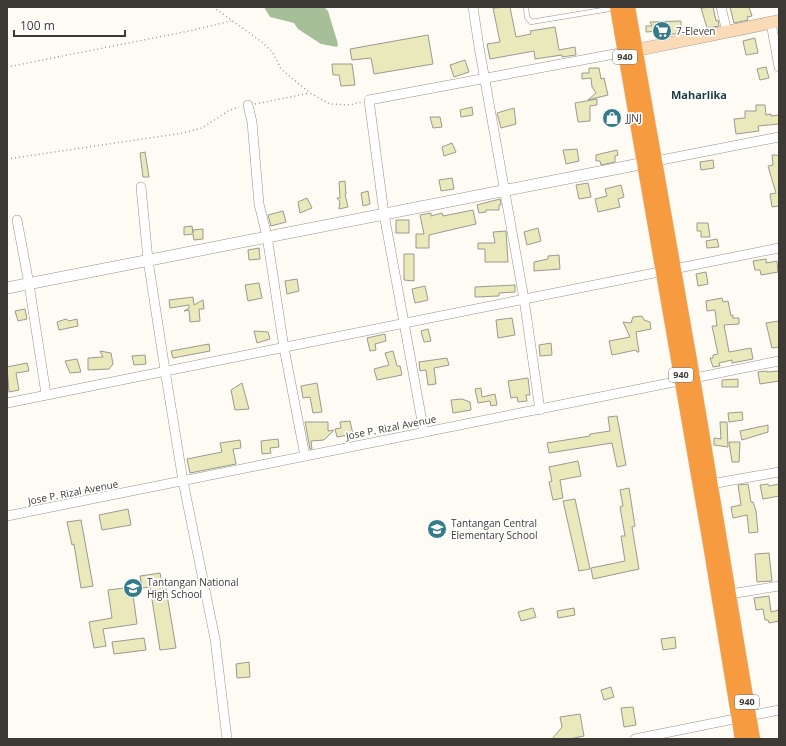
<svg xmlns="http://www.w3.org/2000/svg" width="786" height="746" viewBox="0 0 786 746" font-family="'Open Sans',sans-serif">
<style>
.water{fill:#a6bf98}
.building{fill:#e9e9bb;stroke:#9a9a8f}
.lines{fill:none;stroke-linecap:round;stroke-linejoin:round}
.service-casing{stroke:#989288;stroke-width:5.5}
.minor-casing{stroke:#989288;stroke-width:10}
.tertiary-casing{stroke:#989288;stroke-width:12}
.secondary-casing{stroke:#989288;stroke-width:13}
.trunk-casing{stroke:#d8d8d7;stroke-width:15}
.path{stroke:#9d9a94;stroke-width:1.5;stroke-dasharray:1 3;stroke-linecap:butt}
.service{stroke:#fff;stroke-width:4.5}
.minor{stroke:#fff;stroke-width:9}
.tertiary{stroke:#fff;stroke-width:11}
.secondary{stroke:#fbdab7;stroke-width:12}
.trunk{stroke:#f69b40;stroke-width:14}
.labels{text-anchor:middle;stroke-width:3.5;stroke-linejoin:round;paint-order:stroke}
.shield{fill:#fff;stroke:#777572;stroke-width:1}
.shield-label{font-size:9px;font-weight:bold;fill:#3d3a36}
.poi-label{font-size:10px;fill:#3d3a36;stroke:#fff;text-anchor:start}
.street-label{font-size:10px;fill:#3d3a36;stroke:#fff}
.neighbourhood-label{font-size:11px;font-weight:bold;fill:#1b3c42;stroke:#fff}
</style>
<rect width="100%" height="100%" fill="#fefbf4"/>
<path class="water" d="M264,7L325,8L328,11L338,44L337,47L321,44L298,29L294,23L270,17Z"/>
<g class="building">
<path d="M510,7L516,37L531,34L530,31L555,27L559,50L575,47L576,55L562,57V55L535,59L534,51L490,59L487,44L500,42L493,8Z"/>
<path d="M713,7L716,21L718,20L719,26L707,28L701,8Z"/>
<path d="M730,7H749L752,16L747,17L748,20L734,23Z"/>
<path d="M681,21V33L659,36V31L646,32V26H652L650,22Z"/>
<path d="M428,35L433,64L374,74L371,58L352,60L350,49Z"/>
<path d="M755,38L758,53L746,55L743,41Z"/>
<path d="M465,60L469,72L454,77L450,65Z"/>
<path d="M332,64H352L355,85L341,86L339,75H333Z"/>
<path d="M766,67L769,78L760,80L757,69Z"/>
<path d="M589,68H599L601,79L604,78L608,95L588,100L596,93L592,87L591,78L582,79V73H589Z"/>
<path d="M597,99V105L590,106V121L578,122L575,103Z"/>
<path d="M756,105H765L766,115L771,114V116L779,115V124L758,126L759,131L736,134L734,119L745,118V111H756Z"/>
<path d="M472,107L473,115L461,117L460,110Z"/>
<path d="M514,108L516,124L501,128L497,113Z"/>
<path d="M430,117H440L442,127L433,128Z"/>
<path d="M452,143L456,152L444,156L442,147Z"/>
<path d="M577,149L579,161L566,164L563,150Z"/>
<path d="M617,150L618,155L615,156V162L601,165L600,161H596V155Z"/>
<path d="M145,152L149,177H143L140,153Z"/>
<path d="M772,155H777L779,157V206L772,207L770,194L776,193L768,166L773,165Z"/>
<path d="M713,160L714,168L701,170L700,162Z"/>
<path d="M452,178L454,189L441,191L439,180Z"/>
<path d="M345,181L346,194H345L348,207L339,209L340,202L337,198H340L339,182Z"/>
<path d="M588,183L591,197L579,199L576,185Z"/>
<path d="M621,185L624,197L618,199L620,207L598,212L595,199L607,196L605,189Z"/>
<path d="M368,191L370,204L363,206L361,193Z"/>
<path d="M307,198L312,208L300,213L298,202Z"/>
<path d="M500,199L501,205H499V210H486V212L479,213L477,205Z"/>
<path d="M473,210L476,224L429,235V248H416V234H424L420,215L431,213V216L442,213L443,216Z"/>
<path d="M283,211L286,222L271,226L268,215Z"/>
<rect x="396" y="220" width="13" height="13"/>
<path d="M697,223H708L710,237H701V231H697Z"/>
<path d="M192,226L193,233V230L203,229V239L194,240L193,234L184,235V227Z"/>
<path d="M538,228L541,241L527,245L524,232Z"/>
<path d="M506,231L508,262H485V249H478V243H495L493,232Z"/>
<path d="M717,239L719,247L707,248L706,241Z"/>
<path d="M259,248L260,259L249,260L248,250Z"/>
<path d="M404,254H414V281L404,280Z"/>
<path d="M559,255L560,269L534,271V262L548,259V256Z"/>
<path d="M766,259V263L777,261L778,272L761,275L760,270H755L753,261Z"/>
<path d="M706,272L708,284L698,286L696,274Z"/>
<path d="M297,279L299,291L287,294L285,281Z"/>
<path d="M259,283L262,298L248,301L245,285Z"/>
<path d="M515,285V292L499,293V296L475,297V287Z"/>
<path d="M425,286L428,300L415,303L412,289Z"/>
<path d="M193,297L194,305L203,300L204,309H199L200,321L190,322L189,310L184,311L189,308V305L170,308L169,300Z"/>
<path d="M722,298L723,302L728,301L731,316L733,315V318H739V324L724,325L729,352L751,348L753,359L732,363V360L719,363L720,366L713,367L710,358H713V355L718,354L712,326H717L715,310L707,311L706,301Z"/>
<path d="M25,309L27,319L18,321L15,311Z"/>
<path d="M642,316L644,320L650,322L651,329L636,332L639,352H637L636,350L612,355L609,341L630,337L623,322L631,323L633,317Z"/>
<path d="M512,318L515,335L498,338L496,320Z"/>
<path d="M66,319L69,321L77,319L78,326L59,330L57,322Z"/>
<path d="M779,321V347L772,348L766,323Z"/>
<path d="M428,329L431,341L424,342L421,331Z"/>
<path d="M254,331L268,332L270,339L257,343Z"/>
<path d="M385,334L386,341L375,344L376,350L370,351L367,338Z"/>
<path d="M551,343L552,355L540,356L539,345Z"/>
<path d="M209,344L210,351L173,358L171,351Z"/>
<path d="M100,351L111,353L113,364L109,369L88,370V358L103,357Z"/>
<path d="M393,351L397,366H400L402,375L377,380L374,369L389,365L385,353Z"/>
<path d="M145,355L146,364L134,365L132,356Z"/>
<path d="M447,358L449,365L434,368L436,384L428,385L426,370L420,371L419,362Z"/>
<path d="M77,359L81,372L70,373L65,361Z"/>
<path d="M27,363L29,371L16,373L19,390L9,392L7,367Z"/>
<path d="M767,371V372L779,371V381L760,384L758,372Z"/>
<path d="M528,378L530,395H526L527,401L518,402L517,397L511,398L508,381Z"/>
<path d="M738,379V387H722V380Z"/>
<path d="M242,383L249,409L235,410L231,390Z"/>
<path d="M317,383L322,412L313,413L310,397L303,398L301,386Z"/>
<path d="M481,388L482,397L495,394L497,405L491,406L490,401L478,403L475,389Z"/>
<path d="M462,399L470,402L471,410L453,413L451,400Z"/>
<path d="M742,412L743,420L729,422L728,413Z"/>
<path d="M617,416L626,465L617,467L612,443L549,453L547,443L590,436V434L610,431L608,417Z"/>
<path d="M350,421L353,434L337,437L335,429L341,428L340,422Z"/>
<path d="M305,422H328V431L334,430L324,440L311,441L312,449H310Z"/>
<path d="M720,422H727L728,447L714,445V438L721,439Z"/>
<path d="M768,425V432L742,440L740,431Z"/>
<path d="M278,439L279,447L270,448L271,453L262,454L261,441Z"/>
<path d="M240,440L241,448L233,449L236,464L190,473L187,459L222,452L220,443Z"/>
<path d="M729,442H740L739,462H732Z"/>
<path d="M578,461L581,476L560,480L563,498L553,500L549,482L552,481L549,467Z"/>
<path d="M748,484L751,502H753L756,511L758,532L749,533L747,515L733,518L731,507L741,505L738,485Z"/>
<path d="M768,484L769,486L779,484V496L763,499L760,485Z"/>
<path d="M629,488L635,526L632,527L639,569L593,579L591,568L625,561L621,536H625L620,507L623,506L620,490Z"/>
<path d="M575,499L590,569L579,571L563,501Z"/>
<path d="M128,509L131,525L102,530L99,515Z"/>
<path d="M81,520L93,586L81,588L74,544L72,545L67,522Z"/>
<path d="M769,553L772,581L757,582L755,554Z"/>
<path d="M160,573L163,589H166L176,648L160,650L150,587L142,588L140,576Z"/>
<path d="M132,587L137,624L103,629L106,646L94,648L89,622L112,618L108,590Z"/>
<path d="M769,596L771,612L779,610V621L769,623L768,620H765L763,609L756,610L754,598Z"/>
<path d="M533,608L536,617L521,621L518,612Z"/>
<path d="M574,608L575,615L558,618L557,611Z"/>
<path d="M675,637L676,648L663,650L661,639Z"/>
<path d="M144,638L146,650L114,654L112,642Z"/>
<path d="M249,662L250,677L237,678L236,664Z"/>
<path d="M611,687L614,697L604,700L601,690Z"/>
<path d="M633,707L636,725L624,727L621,708Z"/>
<path d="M580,714L584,736L569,739H552L562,727L560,717Z"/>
</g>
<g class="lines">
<defs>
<path id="service" d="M526,7L527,17L531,22L615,8"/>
<g id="minor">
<path d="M473,7L479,47L524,299L540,410"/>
<path d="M721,7L727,32"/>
<path d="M771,23L779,67"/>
<path d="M248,105L252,122L259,204L267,236L284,348L305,456"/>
<path d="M651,162L779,137"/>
<path d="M141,187L148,260L165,370L183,481L215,639L227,739"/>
<path d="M17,220L29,284L46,394"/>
<path d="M7,403L779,248"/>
<path d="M424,432L384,214L369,100L625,52"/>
<path d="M705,485L779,472"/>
<path d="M7,516L779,361"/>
<path d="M724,595L779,586"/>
<path d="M635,739L779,710"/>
</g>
<path id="tertiary" d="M7,288L645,163"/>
<path id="secondary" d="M627,52L779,21"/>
<g id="trunk">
<path d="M617,7L709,538L742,739"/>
<path d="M628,7L693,378L753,739"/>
</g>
</defs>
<use href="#service" class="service-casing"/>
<use href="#minor" class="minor-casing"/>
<use href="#tertiary" class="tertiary-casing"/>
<use href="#secondary" class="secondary-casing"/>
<use href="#trunk" class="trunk-casing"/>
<g class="path">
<path d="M213,7L262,42L273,53L281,69L310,93L330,104L350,105L362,102"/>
<path d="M7,67L189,31L231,21"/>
<path d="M255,104L310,93"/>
<path d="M7,159L183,133L202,128L228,111L239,107"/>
</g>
<use href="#service" class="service"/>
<use href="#minor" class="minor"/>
<use href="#tertiary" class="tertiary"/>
<use href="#secondary" class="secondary"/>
<use href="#trunk" class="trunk"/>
</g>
<defs>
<symbol id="supermarket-disc" viewBox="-11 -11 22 22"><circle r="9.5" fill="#367b89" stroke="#fff"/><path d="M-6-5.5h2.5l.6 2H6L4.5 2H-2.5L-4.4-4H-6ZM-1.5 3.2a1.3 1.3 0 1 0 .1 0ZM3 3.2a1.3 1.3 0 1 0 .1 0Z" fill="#fff"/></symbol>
<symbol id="shop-disc" viewBox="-11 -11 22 22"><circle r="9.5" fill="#367b89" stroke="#fff"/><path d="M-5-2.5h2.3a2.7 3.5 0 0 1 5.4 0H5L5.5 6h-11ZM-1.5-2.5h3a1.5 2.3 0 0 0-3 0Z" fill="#fff"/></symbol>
<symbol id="school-disc" viewBox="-11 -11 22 22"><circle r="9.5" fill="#367b89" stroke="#fff"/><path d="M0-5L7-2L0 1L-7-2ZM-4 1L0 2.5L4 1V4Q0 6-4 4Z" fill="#fff"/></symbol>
</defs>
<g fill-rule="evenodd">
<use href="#supermarket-disc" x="651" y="20" width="22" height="22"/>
<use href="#shop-disc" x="601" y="107" width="22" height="22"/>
<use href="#school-disc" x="426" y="518" width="22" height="22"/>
<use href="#school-disc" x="122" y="577" width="22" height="22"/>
</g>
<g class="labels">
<g class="shield">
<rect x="613" y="50" width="24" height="14" rx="3"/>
<rect x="669" y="368" width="24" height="14" rx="3"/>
<rect x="735" y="695" width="24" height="14" rx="3"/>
</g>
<g class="shield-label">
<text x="625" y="60">940</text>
<text x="681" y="378">940</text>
<text x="747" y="705">940</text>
</g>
<g class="poi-label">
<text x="676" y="35">7-Eleven</text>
<text x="626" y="122">JJNJ</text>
<text x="451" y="527">Tantangan Central<tspan x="451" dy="12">Elementary School</tspan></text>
<text x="147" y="586">Tantangan National<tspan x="147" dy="12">High School</tspan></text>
</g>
<g class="street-label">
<text transform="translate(391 427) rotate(-11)" y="4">Jose P. Rizal Avenue</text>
<text transform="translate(73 492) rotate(-11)" y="4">Jose P. Rizal Avenue</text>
</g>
<g class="neighbourhood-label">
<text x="699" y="99">Maharlika</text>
</g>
</g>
<rect width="786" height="746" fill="none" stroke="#3d3a36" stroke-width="16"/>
<path d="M14 30v6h111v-6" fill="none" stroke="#3d3a36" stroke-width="2"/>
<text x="20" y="30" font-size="12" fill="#3d3a36" stroke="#ffffff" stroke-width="3" paint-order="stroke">100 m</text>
</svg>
